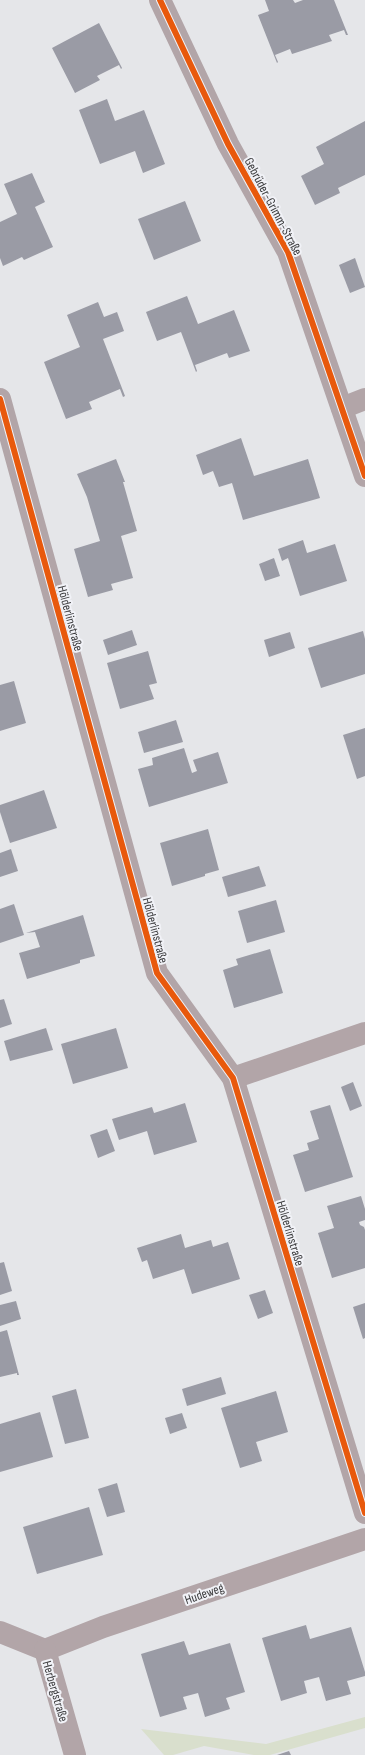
<svg xmlns="http://www.w3.org/2000/svg" width="365" height="1755" viewBox="0 0 365 1755" font-family="'Sofia Sans Condensed',sans-serif">
<style>
.green{fill:#d9dfcd}
.building{fill:#9a9ba5}
.lines{fill:none;stroke-linecap:round;stroke-linejoin:round}
.minor{stroke:#b2a5a8;stroke-width:22}
.cycleway-casing{stroke:#f1f2f7;stroke-width:8}
.cycleway{stroke:#e8590c;stroke-width:6}
.labels{text-anchor:middle;stroke-width:4;stroke-linejoin:round;paint-order:stroke}
.street-label{font-size:13px;fill:#3b3b3d;stroke:#f1f2f7}
</style>
<rect width="100%" height="100%" fill="#e5e6e9"/>
<path class="green" d="M365,1717V1728L270,1755H254L204,1746L173,1755H164L141,1729L266,1744Z"/>
<g class="building">
<path d="M265,0H293L295,3L303,0H334L348,35H346L344,30L329,35L332,41L292,54L290,49L275,55L278,62L277,63L258,15L269,11Z"/>
<path d="M99,23L122,68L121,69L119,65L97,76L100,80L75,93L52,48Z"/>
<path d="M107,99L115,121L144,110L165,164L143,173L135,151L100,164L79,110Z"/>
<path d="M365,121V175L338,188L340,193L315,205L301,176L324,164L316,147Z"/>
<path d="M32,173L45,202L35,207L53,247L24,260L22,257L3,266L0,258V222L17,214L4,184Z"/>
<path d="M185,201L201,241L154,260L138,219Z"/>
<path d="M355,258L365,287L350,293L339,265Z"/>
<path d="M187,296L198,324L234,310L250,351L229,358L227,353L195,365L197,371L196,372L181,332L157,341L146,312Z"/>
<path d="M98,302L104,317L117,312L124,331L103,339L125,396L123,397L120,389L89,402L92,409L66,419L44,362L80,347L67,315Z"/>
<path d="M241,438L254,476L308,459L320,498L243,520L232,483L219,487L213,471L203,475L196,455Z"/>
<path d="M116,459L125,482H123L137,531L121,536L133,578L111,584L113,590L88,597L74,549L100,541L87,497L77,474Z"/>
<path d="M303,540L307,553L335,544L347,581L300,596L288,558L282,561L278,549Z"/>
<path d="M274,558L280,576L265,581L259,564Z"/>
<path d="M132,630L137,645L108,655L103,640Z"/>
<path d="M363,631L365,639V674L321,688L308,648Z"/>
<path d="M290,632L295,648L269,657L264,640Z"/>
<path d="M148,651L157,683L149,685L154,699L120,709L107,663Z"/>
<path d="M14,681L26,723L0,731V685Z"/>
<path d="M176,720L183,742L144,753L138,732Z"/>
<path d="M365,728V776L357,779L343,735Z"/>
<path d="M184,748L192,773L197,771L193,760L218,752L228,783L149,807L138,769L153,765L152,758Z"/>
<path d="M44,790L57,828L10,843L0,812V805Z"/>
<path d="M208,829L219,870L205,874V876L172,886L160,843Z"/>
<path d="M11,849L18,871L0,877V853Z"/>
<path d="M259,866L266,886L228,897L222,877Z"/>
<path d="M276,900L285,932L247,943L238,911Z"/>
<path d="M14,904L24,935L0,943V909Z"/>
<path d="M83,915L95,956L80,960V963L27,979L19,953L40,947L35,932L26,933Z"/>
<path d="M270,949L283,993L234,1008L223,970L238,965L236,959Z"/>
<path d="M4,999L12,1024L0,1028V1000Z"/>
<path d="M46,1028L53,1050L10,1061L4,1041Z"/>
<path d="M116,1028L128,1068L73,1084L61,1044Z"/>
<path d="M353,1082L362,1106L350,1111L341,1087Z"/>
<path d="M185,1103L197,1142L154,1155L147,1131L119,1140L112,1119L152,1107L154,1113Z"/>
<path d="M330,1105L353,1177L305,1192L293,1155L309,1150L307,1143L319,1139L310,1111Z"/>
<path d="M107,1129L115,1151L98,1158L90,1135Z"/>
<path d="M361,1196L365,1209V1220L359,1222L360,1225L364,1227L365,1230V1268L332,1278L318,1233L334,1228L327,1206Z"/>
<path d="M181,1234L185,1248L211,1240L213,1247L228,1242L240,1279L192,1294L184,1269L153,1279L147,1260L142,1262L137,1248Z"/>
<path d="M4,1262L12,1291L0,1295V1263Z"/>
<path d="M265,1290L273,1313L258,1319L249,1295Z"/>
<path d="M16,1301L21,1319L0,1326V1305Z"/>
<path d="M365,1303V1338L363,1339L353,1307Z"/>
<path d="M7,1330L19,1375H17V1373L0,1377V1332Z"/>
<path d="M221,1377L226,1394L187,1406L182,1389Z"/>
<path d="M76,1389L89,1438L65,1444L52,1396Z"/>
<path d="M276,1391L288,1432L256,1442L262,1461L240,1468L221,1408Z"/>
<path d="M40,1412L53,1457L0,1472V1424Z"/>
<path d="M182,1413L187,1428L170,1434L165,1418Z"/>
<path d="M117,1483L125,1512L107,1517L98,1489Z"/>
<path d="M89,1507L103,1555L37,1574L23,1527Z"/>
<path d="M306,1625L310,1639L351,1627L365,1672V1676L347,1681L351,1694L326,1701L319,1677L304,1681L307,1693L281,1701L262,1638Z"/>
<path d="M184,1641L189,1655L230,1643L245,1692L226,1698L230,1709L205,1717L198,1693L183,1697L187,1709L160,1717L141,1654Z"/>
<path d="M289,1751L291,1755H277Z"/>
</g>
<g class="lines">
<g class="minor">
<path d="M160,0L228,144L288,252L365,476"/>
<path d="M0,399L157,973L233,1078L365,1513"/>
<path d="M342,408L365,399"/>
<path d="M233,1078L365,1033"/>
<path d="M0,1632L45,1650"/>
<path d="M45,1650L103,1627L365,1539"/>
<path d="M45,1650L75,1755"/>
</g>
<defs>
<g id="cycleway">
<path d="M160,0L228,144L288,252L365,476"/>
<path d="M0,399L157,973L233,1078L365,1513"/>
</g>
</defs>
<use href="#cycleway" class="cycleway-casing"/>
<use href="#cycleway" class="cycleway"/>
</g>
<g class="labels">
<g class="street-label">
<text transform="translate(274 206) rotate(62)" y="5">Gebrüder-Grimm-Straße</text>
<text transform="translate(71 618) rotate(75)" y="5">Hölderlinstraße</text>
<text transform="translate(156 930) rotate(75)" y="5">Hölderlinstraße</text>
<text transform="translate(291 1233) rotate(73)" y="5">Hölderlinstraße</text>
<text transform="translate(204 1593) rotate(-19)" y="5">Hudeweg</text>
<text transform="translate(56 1691) rotate(74)" y="5">Herbergstraße</text>
</g>
</g>
</svg>
